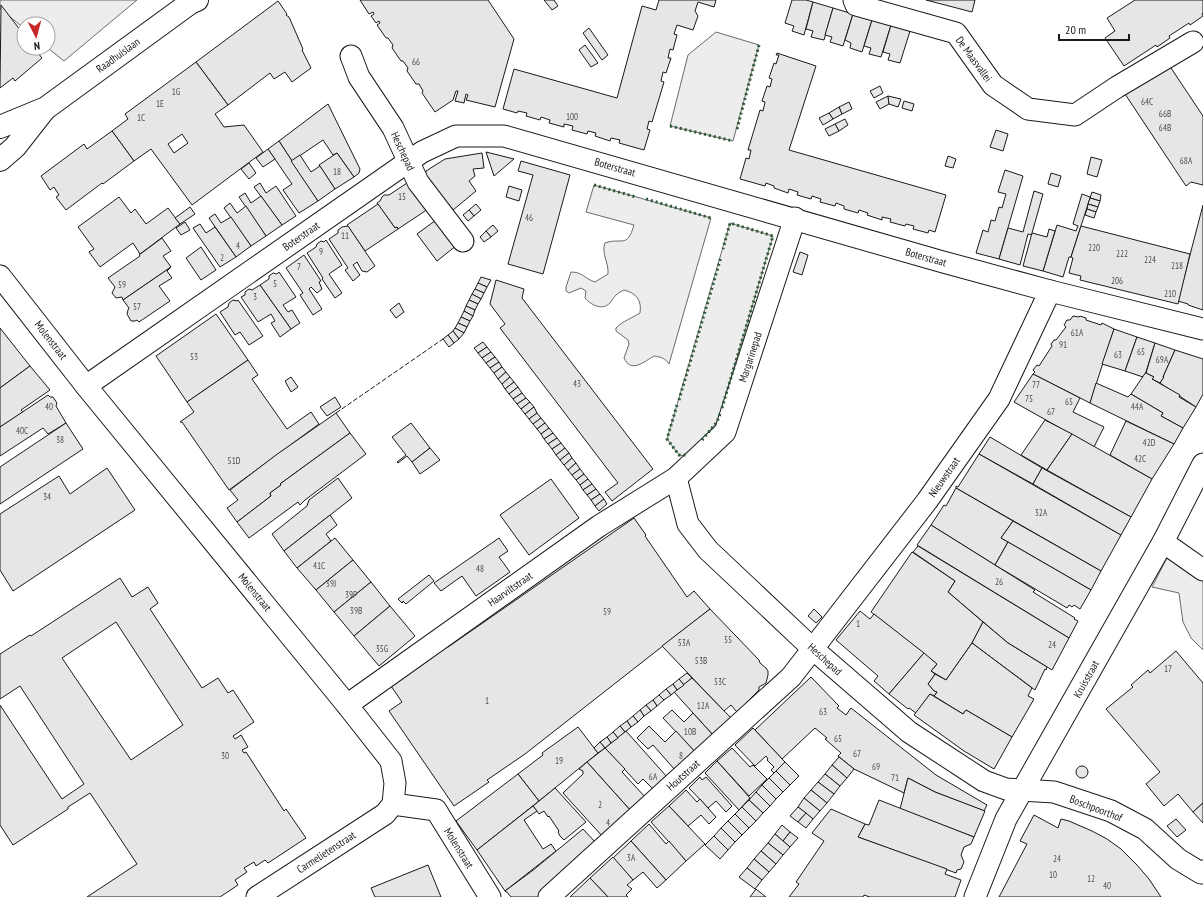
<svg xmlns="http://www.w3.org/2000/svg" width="1203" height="897" viewBox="0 0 1203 897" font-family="'PT Sans Narrow',sans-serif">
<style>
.green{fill:#ededed;stroke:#6a6a6a}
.building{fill:#e6e6e6;stroke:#1a1a1a;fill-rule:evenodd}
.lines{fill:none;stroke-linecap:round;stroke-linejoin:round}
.street-casing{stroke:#1a1a1a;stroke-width:23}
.secondary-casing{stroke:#1a1a1a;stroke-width:24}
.street{stroke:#fff;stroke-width:21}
.secondary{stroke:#fff;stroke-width:22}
.hedge{stroke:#2b5a34;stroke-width:3;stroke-dasharray:2 3;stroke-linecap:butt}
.fence{stroke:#1a1a1a;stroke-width:1;stroke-dasharray:5 2;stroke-linecap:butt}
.labels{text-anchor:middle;stroke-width:3;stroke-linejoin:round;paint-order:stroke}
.number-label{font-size:9px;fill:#4d4d4d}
.street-label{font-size:11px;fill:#1a1a1a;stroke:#fff}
</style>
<rect width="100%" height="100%" fill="#fff"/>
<g class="green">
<path d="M0,0H137L64,61L48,48V24H24V28L0,9Z"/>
<path d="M716,32L759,45L733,141L670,126L688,55Z"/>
<path d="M594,185L711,218L669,364C665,358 661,357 654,356C645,361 631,374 624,358L629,344L628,340L616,331V328C623,321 632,318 640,313C642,300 636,293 624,290C622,291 618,293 616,295C614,297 612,300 610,303C602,311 591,305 585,298L586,291L581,288L569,293L566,291V287L571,272C583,272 585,279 595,282L608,274C609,263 601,253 605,243C622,237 627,249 634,225L586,212Z"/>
<path d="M730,223L773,236L720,415L717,422L690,454C686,456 683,456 679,455L667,439Z"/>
<path d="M1170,552L1203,575V650L1191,638L1183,622L1179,593L1152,587Z"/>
</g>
<g class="building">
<path d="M360,0H488L514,39L495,107L466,100L468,95L466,94L464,103L455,101L458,91H456L453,100L435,112L422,93L423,91L419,84H416L407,71L408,68L403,61H401L392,48L393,45L388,38H386L377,25L380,23L379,21L376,23L371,16L374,14L373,12L369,14Z"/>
<path d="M544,0H554L558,6L552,10Z"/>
<path d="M659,0H716L714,7L698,2L695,11L698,16L693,30L677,25L674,34L677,35L673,50L670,49L668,58H671L666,73L663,72L661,81L664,82L652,122L649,121L647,129L650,130L644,150L619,143L620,140L611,138L610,141L595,136L596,133L588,131L587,134L572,130L573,126L564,124V127L549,123L550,120L541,117L540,120L526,116L527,113L518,111L517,113L503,109L514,69L617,98L642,6L656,10Z"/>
<path d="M792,0H806L813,2L804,35L792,31L794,26L785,23Z"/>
<path d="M926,0H975L972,12Z"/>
<path d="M1135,0H1203V13L1202,14L1203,16L1190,25L1189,23L1169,36L1170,38L1157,47L1156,45L1124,66L1105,38L1115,31L1107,18Z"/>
<path d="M278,1L287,14L286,15L289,17L303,49L302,50L311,68L292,82L285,72L274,79L270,73L228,105L196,62Z"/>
<path d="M813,2L833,8L824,40L811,37L813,31L806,29Z"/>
<path d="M1,5L24,35V48H34L42,58L15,81L13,78L0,88Z"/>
<path d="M833,8L853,14L843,46L830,42L832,37L825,35Z"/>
<path d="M853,14L872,20L862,52L850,48L851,43L845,40Z"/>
<path d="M872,20L891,25L881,57L869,54L871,48L864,46Z"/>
<path d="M891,25L910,31L900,63L888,60L890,54L883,52Z"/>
<path d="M589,28L608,55L602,60L583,33Z"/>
<path d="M585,45L598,63L591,67L579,50Z"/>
<path d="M777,53L816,66L789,150L946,195L935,232L929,230L928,233L913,229L914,226L906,224L905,226L890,222L891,219L882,217V220L867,215L868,213L859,210L858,213L844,209V206L836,203L835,206L820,202L821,199L812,196L811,199L797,195L798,192L789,189L788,193L774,188V186L766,183L765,186L740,179L746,158L749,159L751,150H748L760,110L763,111L765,102L762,101L767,86L770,87L772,79L769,78L774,63L776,64L779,55H776Z"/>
<path d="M196,62L228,105L215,114L224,127L244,125L263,152L192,205L151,149L134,161L112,131L128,119L125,114ZM182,134L188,143L174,153L168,144Z"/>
<path d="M1169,65L1203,116V185L1191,182L1186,186L1125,94Z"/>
<path d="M880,86L883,93L874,98L870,91Z"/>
<path d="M888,96L889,104L880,109L876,102Z"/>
<path d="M888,96L901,99L898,107L889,104Z"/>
<path d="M904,101L914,104L912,111L902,108Z"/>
<path d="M849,102L852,109L842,114L839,107Z"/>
<path d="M328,104L360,169L359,173L354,177L337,153L333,155L323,140L292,161L279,141Z"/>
<path d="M839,107L842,114L833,119L829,113Z"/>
<path d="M829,113L833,119L823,125L819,118Z"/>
<path d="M845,119L848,125L839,131L835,124Z"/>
<path d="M835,124L839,131L829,136L825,129Z"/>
<path d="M996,130L1008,134L1003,151L990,147Z"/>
<path d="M112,131L134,161L103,184L102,183L66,210L56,197L59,195L54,187L50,190L41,176L84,144L87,149Z"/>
<path d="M279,141L318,201L299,213L283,190L292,184L268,149Z"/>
<path d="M268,149L275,159L263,167L256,158Z"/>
<path d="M486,152L514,159L494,176Z"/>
<path d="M337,153L354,177L335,189L319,165Z"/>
<path d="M482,153L484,168L473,169L475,176L469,181L476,191L453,210L425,176L426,171L445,159Z"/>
<path d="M300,155L311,172L320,166L335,189L318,201L291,161Z"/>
<path d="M948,156L956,159L953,168L945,166Z"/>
<path d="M1091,157L1102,160L1097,177L1087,174Z"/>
<path d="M521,161L570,175L543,274L508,264L533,175L518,171Z"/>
<path d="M249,163L256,173L249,179L241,169Z"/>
<path d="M1005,170L1023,176L999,259L976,253L983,230L988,232L991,220L995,221L999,207L1002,208L1006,194L998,192Z"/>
<path d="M1051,173L1061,176L1058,187L1048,184Z"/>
<path d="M260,183L266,193L276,186L296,216L282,225L254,187Z"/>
<path d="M407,183L428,209L398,229L397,227L395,228L377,203L380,201L382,197L384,195H389Z"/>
<path d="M509,186L522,190L519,201L506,197Z"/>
<path d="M1034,191L1043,194L1032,233V235L1028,234L1020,265L999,259L1008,228L1023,232Z"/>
<path d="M1092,192L1101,195L1100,201L1090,198Z"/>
<path d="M245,193L251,203L261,196L282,225L266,236L239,197Z"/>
<path d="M1082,194L1090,197V198L1071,257H1069L1063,277L1043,271L1057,225L1076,231L1078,226L1073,224Z"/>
<path d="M119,197L131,213L135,209L146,224L168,208L180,224L140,254L133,243L100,267L89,252L94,249L78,227Z"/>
<path d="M1090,198L1100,201L1098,207L1088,204Z"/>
<path d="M230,203L237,213L246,206L266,236L251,246L224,208Z"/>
<path d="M378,204L395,228L397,227L398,229L365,251L347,225Z"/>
<path d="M476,204L481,210L474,216L469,210Z"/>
<path d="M1088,204L1098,207L1096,212L1087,209Z"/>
<path d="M1203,205V310L1188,305V304L1178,301Z"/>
<path d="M190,207L195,214L180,224L175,218Z"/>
<path d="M1087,209L1096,212L1094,218L1085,215Z"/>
<path d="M469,210L474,216L468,221L463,215Z"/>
<path d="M215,214L221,223L231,217L251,246L236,257L209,218Z"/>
<path d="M436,220L457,245L437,261L417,234Z"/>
<path d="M185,222L190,230L181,235L176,228Z"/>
<path d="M200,224L206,233L215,227L236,257L220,267L193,228Z"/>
<path d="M493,225L498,231L491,237L486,231Z"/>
<path d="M348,226L375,266L367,272L362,271L357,262L353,265L360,275L353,281L345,270L348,268L329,239L338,233V230L342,227Z"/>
<path d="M1081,226L1190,254L1178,304L1080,280L1081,276L1069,273L1073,258L1071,257Z"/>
<path d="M1049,229L1055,231L1043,271L1023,266L1032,233L1047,237Z"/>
<path d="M486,231L491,237L484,242L480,237Z"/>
<path d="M162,238L171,251L163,256L171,267L123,300L122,297L116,298L112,293L115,287L108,278L140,256L139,255Z"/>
<path d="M326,240L342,265L329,274L342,293L335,298L322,279L323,278L307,253L316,247L317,244L321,241L324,242Z"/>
<path d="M201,247L216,270L201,280L186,258Z"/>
<path d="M800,252L808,255L802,275L793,272Z"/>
<path d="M304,255L321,281L319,282L322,289L317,293L311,287L309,289L322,309L313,315L300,295L303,293L286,268Z"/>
<path d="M171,267L167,271L172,278L159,286L170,301L139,322L137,320L135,321H131L127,314L128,310L129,308L123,300Z"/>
<path d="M279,272L296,297L283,305L288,312L292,310L300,323L291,329L260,285L269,279V276L273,273L277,274Z"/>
<path d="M481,277L491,280L487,287L478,283Z"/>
<path d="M496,280L524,289L522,298L653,469L612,501L605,492L618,483L500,328L505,324L490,304Z"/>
<path d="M478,283L487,287L484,293L475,289Z"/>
<path d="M260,285L291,329L280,337L271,323L275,321L271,314L258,322L241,297L245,295V292L249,289L252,290Z"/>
<path d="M475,289L484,293L481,299L472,294Z"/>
<path d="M472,294L481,299L478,304L469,300Z"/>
<path d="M233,300L237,301L238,300L263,336L249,345L240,332L235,335L220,312L228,307L229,303Z"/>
<path d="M469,300L478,304L475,310L466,306Z"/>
<path d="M399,303L404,312L396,318L390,310Z"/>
<path d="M466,306L475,310L473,316L464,311Z"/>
<path d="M464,311L473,316L470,321L461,317Z"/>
<path d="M216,314L248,360L187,402L156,356Z"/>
<path d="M1073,316L1079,317L1080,316L1086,318V320L1101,325L1102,323L1114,329L1090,403L1033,374L1035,372L1033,370L1037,365L1039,366L1052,346L1051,344L1054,340H1056L1066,327L1064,325L1067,320H1070Z"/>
<path d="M461,317L470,321L467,327L458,323Z"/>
<path d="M458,323L467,327L464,333L455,328Z"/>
<path d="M0,328L30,366L0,388Z"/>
<path d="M455,328L464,333L459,339L453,331Z"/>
<path d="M1114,329L1137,337L1125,371L1102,364Z"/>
<path d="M453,331L459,339L454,343L448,335Z"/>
<path d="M448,335L454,343L449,347L443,339Z"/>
<path d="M1137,337L1155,343L1146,372L1143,377L1125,371Z"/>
<path d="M483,342L487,347L478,353L474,348Z"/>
<path d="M1155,343L1175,350L1163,377H1164L1160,383L1152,379L1154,377L1146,373Z"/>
<path d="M487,347L491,352L482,358L478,353Z"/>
<path d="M1175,350L1203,359V394L1196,407L1160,383L1164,377H1163Z"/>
<path d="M491,352L495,357L486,363L482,358Z"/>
<path d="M495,357L499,362L490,368L486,363Z"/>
<path d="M248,360L258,375L252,379L287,429L311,412L319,424L229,490L182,422H180L194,412L187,402Z"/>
<path d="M499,362L502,367L494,373L490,368Z"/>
<path d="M30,366L50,390L21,410L23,412L0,427V388Z"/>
<path d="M502,367L506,372L498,379L494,373Z"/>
<path d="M506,372L510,377L502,384L498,379Z"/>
<path d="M1146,372V373L1154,377L1152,379L1180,395L1179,397L1196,407L1183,428L1161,416L1163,413L1131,394Z"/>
<path d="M1033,374L1080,398L1073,412L1104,427L1094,447L1014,402Z"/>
<path d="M291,377L298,387L291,392L285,381Z"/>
<path d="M510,377L514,382L505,389L502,384Z"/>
<path d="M514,382L518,387L509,394L505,389Z"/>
<path d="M1096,383L1128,397L1131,394L1163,413L1161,416L1183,428L1174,444L1090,403Z"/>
<path d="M518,387L522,393L513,399L509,394Z"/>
<path d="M522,393L526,398L517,404L513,399Z"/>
<path d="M48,395L50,397H53L57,403L56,406L66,423L48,434L43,428L0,456V427Z"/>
<path d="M335,397L341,407L327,416L320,407Z"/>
<path d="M526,398L530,402L521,409L517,404Z"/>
<path d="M530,402L534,407L525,414L521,409Z"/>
<path d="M534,407L537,413L529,419L525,414Z"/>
<path d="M336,413L350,433L280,484L281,485L270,493L271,496L237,522L227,508L238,500L230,490L276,455Z"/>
<path d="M537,413L541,418L533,424L529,419Z"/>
<path d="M541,418L545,423L537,429L533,424Z"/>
<path d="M1045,420L1072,434L1047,470L1021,455Z"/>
<path d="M1126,421L1174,444L1152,479L1110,455Z"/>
<path d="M66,423L83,449L0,504V467Z"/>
<path d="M411,423L430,448L412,462L407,456L398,463L397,462L406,455L392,437Z"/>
<path d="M545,423L549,428L541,434L537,429Z"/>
<path d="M549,428L553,433L544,439L541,434Z"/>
<path d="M350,433L366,454L305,500L300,505L298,502L249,538L237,522L271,496L270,493L281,485L280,484Z"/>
<path d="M553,433L557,438L548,444L544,439Z"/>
<path d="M1072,434L1152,479L1131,517L1047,470Z"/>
<path d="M990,437L1042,468L1033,484L979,454Z"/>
<path d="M557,438L561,443L552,449L548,444Z"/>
<path d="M561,443L565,448L556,455L552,449Z"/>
<path d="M430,448L440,460L420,474L412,462Z"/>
<path d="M565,448L569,453L560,460L556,455Z"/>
<path d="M569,453L572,458L564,465L560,460Z"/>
<path d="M979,454L1121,535L1101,571L956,488V486L958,487Z"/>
<path d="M572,458L576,463L568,470L564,465Z"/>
<path d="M576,463L580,469L572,475L568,470Z"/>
<path d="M107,468L135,510L13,591L0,570V514L59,476L70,494Z"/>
<path d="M1042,468L1131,517L1121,535L1033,484Z"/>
<path d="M580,469L584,474L576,480L572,475Z"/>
<path d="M584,474L588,479L580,485L576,480Z"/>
<path d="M338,478L352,498L284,551L272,534L307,506L309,500Z"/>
<path d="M551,479L579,518L529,555L500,515Z"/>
<path d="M588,479L592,484L583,490L580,485Z"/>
<path d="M592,484L596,489L587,495L583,490Z"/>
<path d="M956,488L1013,521L1001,538L1008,542L995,565L931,525L944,505L946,506Z"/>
<path d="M596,489L600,494L591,500L587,495Z"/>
<path d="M600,494L604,499L595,506L591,500Z"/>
<path d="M604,499L607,504L599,511L595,506Z"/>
<path d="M330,515L337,525L326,534L331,541L297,568L284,551Z"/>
<path d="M634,518L646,535L645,536L687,597L694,591L710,609L525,754L487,780L489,782L454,806L389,711L402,702L391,686L433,657L431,655L446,644L448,647Z"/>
<path d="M1013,521L1101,571L1091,590L1001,538Z"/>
<path d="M931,525L1035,590L1033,592L1075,618L1074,619L1078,621L1069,638L917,545Z"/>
<path d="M335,538L353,560L316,590L297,568Z"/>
<path d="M499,538L508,551L499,557L510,572L476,596L462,576L441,591L434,583Z"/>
<path d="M1008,542L1091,590L1080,609L1074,605L1072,607L1069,605L1067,608L995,565Z"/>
<path d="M918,546L1069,638L1052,670L1008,643L948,592L955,581L913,552Z"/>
<path d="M912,552L955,581L948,592L983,622L972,643L946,680L931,671L937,664L871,612Z"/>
<path d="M353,560L371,582L334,612L316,590Z"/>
<path d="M429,575L434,581L406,604L403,601L402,603L398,599Z"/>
<path d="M120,578L132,597L148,587L158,603L150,609L202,688L218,678L228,693L233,690L254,722L233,736L235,739L241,735L248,747L242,750L244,753L246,752L284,811L286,809L306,838L268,863L265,860L256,866L254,862L244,868L247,872L235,880L238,885L220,897H87L137,864L90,793L68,807V809L13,845L0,825V705L62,799L84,784L20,686L0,699V654L30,635L31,636ZM116,622L183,725L131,760L62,658Z"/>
<path d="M371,582L390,606L354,636L334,612Z"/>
<path d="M390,606L415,636L379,666L354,636Z"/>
<path d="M710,609L759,660L760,663L766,668L768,671V675L766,683L759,687V690L737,712L731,705L724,711L662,646Z"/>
<path d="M814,609L822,617L816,623L808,616Z"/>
<path d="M860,611L870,619L874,614L924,653L889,694L874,681L878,676L836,640Z"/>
<path d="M983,622L1008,643L1047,667L1046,670L1045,669L1035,690L972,643Z"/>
<path d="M972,643L1032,688L1028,696L1034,699L1012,737L966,710L963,714L934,696L937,692L934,691L928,684L935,674L946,680Z"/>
<path d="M1176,651L1203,683V803L1193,812L1178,794L1164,806L1146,784L1160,772L1106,709L1133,687L1131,685L1148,670L1150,673Z"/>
<path d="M924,653L937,664L931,671L935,674L928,684L934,691L937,692L934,696L930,694L916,713L909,708L908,709L889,694Z"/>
<path d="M687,673L692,678L684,685L679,679Z"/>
<path d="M811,677L839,706L837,708L846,715L851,708L936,775L987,805L984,811L935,792L908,778L904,793L854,769L838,756L841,753L825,739L827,738L815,728L782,759L755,730Z"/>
<path d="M692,678L731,718L713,735L674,692Z"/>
<path d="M679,679L684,685L677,690L673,684Z"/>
<path d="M673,684L677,690L671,695L666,689Z"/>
<path d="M666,689L671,695L664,700L659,695Z"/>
<path d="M930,694L963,714L966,710L1012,737L994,769L964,751L914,715Z"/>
<path d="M659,695L664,700L657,706L653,700Z"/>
<path d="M653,700L657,706L651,711L646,705Z"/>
<path d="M646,705L651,711L644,716L640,710Z"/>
<path d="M640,710L644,716L638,722L633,716Z"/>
<path d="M672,710L684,722L693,713L713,735L696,753L663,718Z"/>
<path d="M633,716L638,722L631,727L627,721Z"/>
<path d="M627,721L631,727L625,732L620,726Z"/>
<path d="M620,726L625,732L618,738L613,732Z"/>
<path d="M649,726L665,742L676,731L696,753L675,770L653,745L648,749L637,738Z"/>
<path d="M578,727L598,753L539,801L518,774L543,755L542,753Z"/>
<path d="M753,728L785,762L774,773L771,770L774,767L767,760L768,759L766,756L755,766L735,745Z"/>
<path d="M626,731L668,778L654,790L643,779L638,784L605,748Z"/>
<path d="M613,732L618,738L611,743L607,737Z"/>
<path d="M607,737L611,743L605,748L600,742Z"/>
<path d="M600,742L605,748L598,753L594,748Z"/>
<path d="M605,748L625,769L622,772L646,798L631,811L587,762Z"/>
<path d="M732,748L750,767L753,765L767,779L749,796L717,761Z"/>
<path d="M839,757L854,769L847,778L832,765Z"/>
<path d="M717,761L750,798L739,810L705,773Z"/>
<path d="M587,762L631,811L603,837L563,793L583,774V771L579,769Z"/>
<path d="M785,762L799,776L790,785L776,771Z"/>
<path d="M832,765L847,778L840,786L825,774Z"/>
<circle cx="1082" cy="772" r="6"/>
<path d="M776,771L790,785L783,792L769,778Z"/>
<path d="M518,774L539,801L477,850L456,821Z"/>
<path d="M825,774L840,786L834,794L818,782Z"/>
<path d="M700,777L702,780L706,777L732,806L726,812L716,801L708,808L689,788Z"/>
<path d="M769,778L783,792L776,799L762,785Z"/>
<path d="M908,778L935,792L985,811L974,837L900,809Z"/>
<path d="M818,782L834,794L827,803L811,790Z"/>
<path d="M762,785L776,799L770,806L756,792Z"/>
<path d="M555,788L586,822L564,840L560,836L558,832L559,831L549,816L548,817L544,811L539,814L533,806Z"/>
<path d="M686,790L697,802L700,799L716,817L709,824L701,815L688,826L669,806Z"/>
<path d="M811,790L827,803L820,811L804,798Z"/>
<path d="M756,792L770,806L763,813L749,800Z"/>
<path d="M804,798L820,811L813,819L798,807Z"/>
<path d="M749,800L763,813L756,821L742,807Z"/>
<path d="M879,800L974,837L971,844L964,847L961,855L964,862L961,869L957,870L956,873L858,837L865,824L869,825Z"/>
<path d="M1203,803V823L1193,812Z"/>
<path d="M533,806L537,811L524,820L543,849L551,844L556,851L505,891L477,850Z"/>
<path d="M669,806L705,844L686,861L651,822Z"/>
<path d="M742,807L756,821L749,828L735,814Z"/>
<path d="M798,807L806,813L798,822L790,816Z"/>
<path d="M831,809L865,824L858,837L947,869L945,874L961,880L955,897H870L864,895L863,897H789L799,884L796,882L824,841L812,833Z"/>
<path d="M806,813L813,819L806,828L798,822Z"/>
<path d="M735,814L749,828L742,835L728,821Z"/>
<path d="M1034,815L1058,828L1061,819L1069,821L1092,831L1107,839L1121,849L1137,865L1149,879L1161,897H999L1027,844L1020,841Z"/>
<path d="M1176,819L1186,830L1177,837L1167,826Z"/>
<path d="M728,821L742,835L735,842L721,828Z"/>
<path d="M649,824L666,844L669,841L686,861L666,880L631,841Z"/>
<path d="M782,825L790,832L783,841L775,834Z"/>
<path d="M721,828L735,842L728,850L714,836Z"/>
<path d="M583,829L596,843L538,897H511L507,892H506L505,891L532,871Z"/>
<path d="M790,832L798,838L790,847L783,841Z"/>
<path d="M775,834L790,847L783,855L768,843Z"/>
<path d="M714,836L728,850L720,859L705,845Z"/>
<path d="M631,841L666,880L657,888L643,872L633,880L613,858Z"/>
<path d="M768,843L783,855L776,864L761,851Z"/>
<path d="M761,851L776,864L769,872L754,859Z"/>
<path d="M613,857L633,880L627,885L632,889L626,895L628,897H608L590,878Z"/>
<path d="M754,859L769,872L762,880L747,868Z"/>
<path d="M428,865L441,897H375L371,888Z"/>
<path d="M747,868L762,880L755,889L739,877Z"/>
<path d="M590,878L608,897H570Z"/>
<path d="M756,889L766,897H750Z"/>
</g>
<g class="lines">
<defs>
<g id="street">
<path d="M854,0L856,5L956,33L993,85L1028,109L1075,115L1117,87L1193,42"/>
<path d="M351,56L359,77L393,128L418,182L463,241"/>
<path d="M0,276L86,386L347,705L391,761L395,783L393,804"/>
<path d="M86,386L422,152L456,136H504L943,262L1050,291L1203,329"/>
<path d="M676,478L688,524L708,550L813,649L909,732L984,781L1006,789L1054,792L1111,811L1145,829L1178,859L1201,873L1203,871"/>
<path d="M1163,542L1203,570"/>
<path d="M347,705L599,526L676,478L725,432L795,218"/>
<path d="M393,804L436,810L490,897"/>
<path d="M257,897L385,814L393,804"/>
<path d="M549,897L791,677L927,501L999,399L1050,291"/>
<path d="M975,897L1006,819L1163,542L1203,464"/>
</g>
<g id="secondary">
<path d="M0,127L46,108L190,3L197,0"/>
<path d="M0,160L15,147L44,110"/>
</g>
</defs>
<use href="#street" class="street-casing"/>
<use href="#secondary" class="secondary-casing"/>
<use href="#street" class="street"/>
<use href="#secondary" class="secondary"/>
<g class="hedge">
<path d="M670,126L733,141"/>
<path d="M737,129L759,45"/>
<path d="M594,185L636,197"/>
<path d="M646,199L711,218"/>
<path d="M679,400L721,257"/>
<path d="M677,405L667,439L679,455H687"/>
<path d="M722,408L773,236L730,223L723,249"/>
<path d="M702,440L717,422L720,414"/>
</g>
<path class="fence" d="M336,413L443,339"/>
</g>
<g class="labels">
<g class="number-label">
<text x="416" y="65">66</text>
<text x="176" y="95">1G</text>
<text x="1147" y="105">64C</text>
<text x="160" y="107">1E</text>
<text x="1165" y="117">66B</text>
<text x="572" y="120">100</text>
<text x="141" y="121">1C</text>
<text x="1165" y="131">64B</text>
<text x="1186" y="164">68A</text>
<text x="337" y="175">18</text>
<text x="402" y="200">15</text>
<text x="529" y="221">46</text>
<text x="345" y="239">11</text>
<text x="238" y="249">4</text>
<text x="1094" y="251">220</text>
<text x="321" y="255">9</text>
<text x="1122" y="257">222</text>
<text x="222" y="261">2</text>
<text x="1150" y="263">224</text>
<text x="1177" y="269">218</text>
<text x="299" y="270">7</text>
<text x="1117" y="284">206</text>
<text x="275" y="287">5</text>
<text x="122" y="288">59</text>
<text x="1170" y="297">210</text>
<text x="255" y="300">3</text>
<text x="137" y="310">57</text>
<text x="1077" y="336">61A</text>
<text x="1063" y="348">91</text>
<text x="1141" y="355">65</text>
<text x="1118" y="358">63</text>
<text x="194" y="360">53</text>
<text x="1162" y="363">69A</text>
<text x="577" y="387">43</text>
<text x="1036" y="388">77</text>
<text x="1029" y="402">75</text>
<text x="1069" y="405">65</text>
<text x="49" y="410">40</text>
<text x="1137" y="410">44A</text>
<text x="1051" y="415">67</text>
<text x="22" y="434">40C</text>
<text x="60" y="443">38</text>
<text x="1149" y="446">42D</text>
<text x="1140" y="462">42C</text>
<text x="234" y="464">51D</text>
<text x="47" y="500">34</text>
<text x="1041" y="516">32A</text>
<text x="319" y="569">41C</text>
<text x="480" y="572">48</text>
<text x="999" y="585">26</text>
<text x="331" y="587">39J</text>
<text x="351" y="598">39P</text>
<text x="356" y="614">39B</text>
<text x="607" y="615">59</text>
<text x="858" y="627">1</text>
<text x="728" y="643">55</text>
<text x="684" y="646">53A</text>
<text x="1052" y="648">24</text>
<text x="382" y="652">35G</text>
<text x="701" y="664">53B</text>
<text x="1168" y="672">17</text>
<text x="720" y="685">53C</text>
<text x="487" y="704">1</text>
<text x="703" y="709">12A</text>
<text x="823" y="715">63</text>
<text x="690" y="735">10B</text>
<text x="838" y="742">65</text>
<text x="857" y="757">67</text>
<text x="225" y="759">30</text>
<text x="681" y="759">8</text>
<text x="559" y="764">19</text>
<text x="876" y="770">69</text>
<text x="653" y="780">6A</text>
<text x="895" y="781">71</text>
<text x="600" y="808">2</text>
<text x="608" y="826">4</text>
<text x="631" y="861">3A</text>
<text x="1057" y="862">24</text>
<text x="1053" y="878">10</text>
<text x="1091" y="882">12</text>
<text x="1107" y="889">40</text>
</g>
<g class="street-label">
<text transform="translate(118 55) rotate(-36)" y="4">Raadhuislaan</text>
<text transform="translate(974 59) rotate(54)" y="4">De Maasvallei</text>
<text transform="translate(403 151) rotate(65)" y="4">Heschepad</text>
<text transform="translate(615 167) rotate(16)" y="4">Boterstraat</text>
<text transform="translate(301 236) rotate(-35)" y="4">Boterstraat</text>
<text transform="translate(926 257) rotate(16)" y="4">Boterstraat</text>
<text transform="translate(51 340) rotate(52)" y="4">Molenstraat</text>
<text transform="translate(750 357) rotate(-72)" y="4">Margarinepad</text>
<text transform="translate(944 477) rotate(-55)" y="4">Nieuwstraat</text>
<text transform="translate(510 589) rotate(-35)" y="4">Haarviltstraat</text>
<text transform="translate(255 592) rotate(51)" y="4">Molenstraat</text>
<text transform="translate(825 659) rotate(42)" y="4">Heschepad</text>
<text transform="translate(1086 679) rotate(-61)" y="4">Kruisstraat</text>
<text transform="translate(683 775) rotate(-42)" y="4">Houtstraat</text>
<text transform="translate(1096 808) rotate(21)" y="4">Boschpoorthof</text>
<text transform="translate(459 848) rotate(58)" y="4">Molenstraat</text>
<text transform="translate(326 852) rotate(-33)" y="4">Carmelietenstraat</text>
</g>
</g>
<g transform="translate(36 36) rotate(174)"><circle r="19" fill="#ffffff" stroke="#a3a3a3"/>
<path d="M0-3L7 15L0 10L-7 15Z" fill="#c62828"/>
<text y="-6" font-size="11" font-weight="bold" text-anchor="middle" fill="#1a1a1a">N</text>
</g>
<path d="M1059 34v6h70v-6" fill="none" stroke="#1a1a1a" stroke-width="2"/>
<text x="1065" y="34" font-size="12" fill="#1a1a1a" stroke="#ffffff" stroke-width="3" paint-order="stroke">20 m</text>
</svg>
